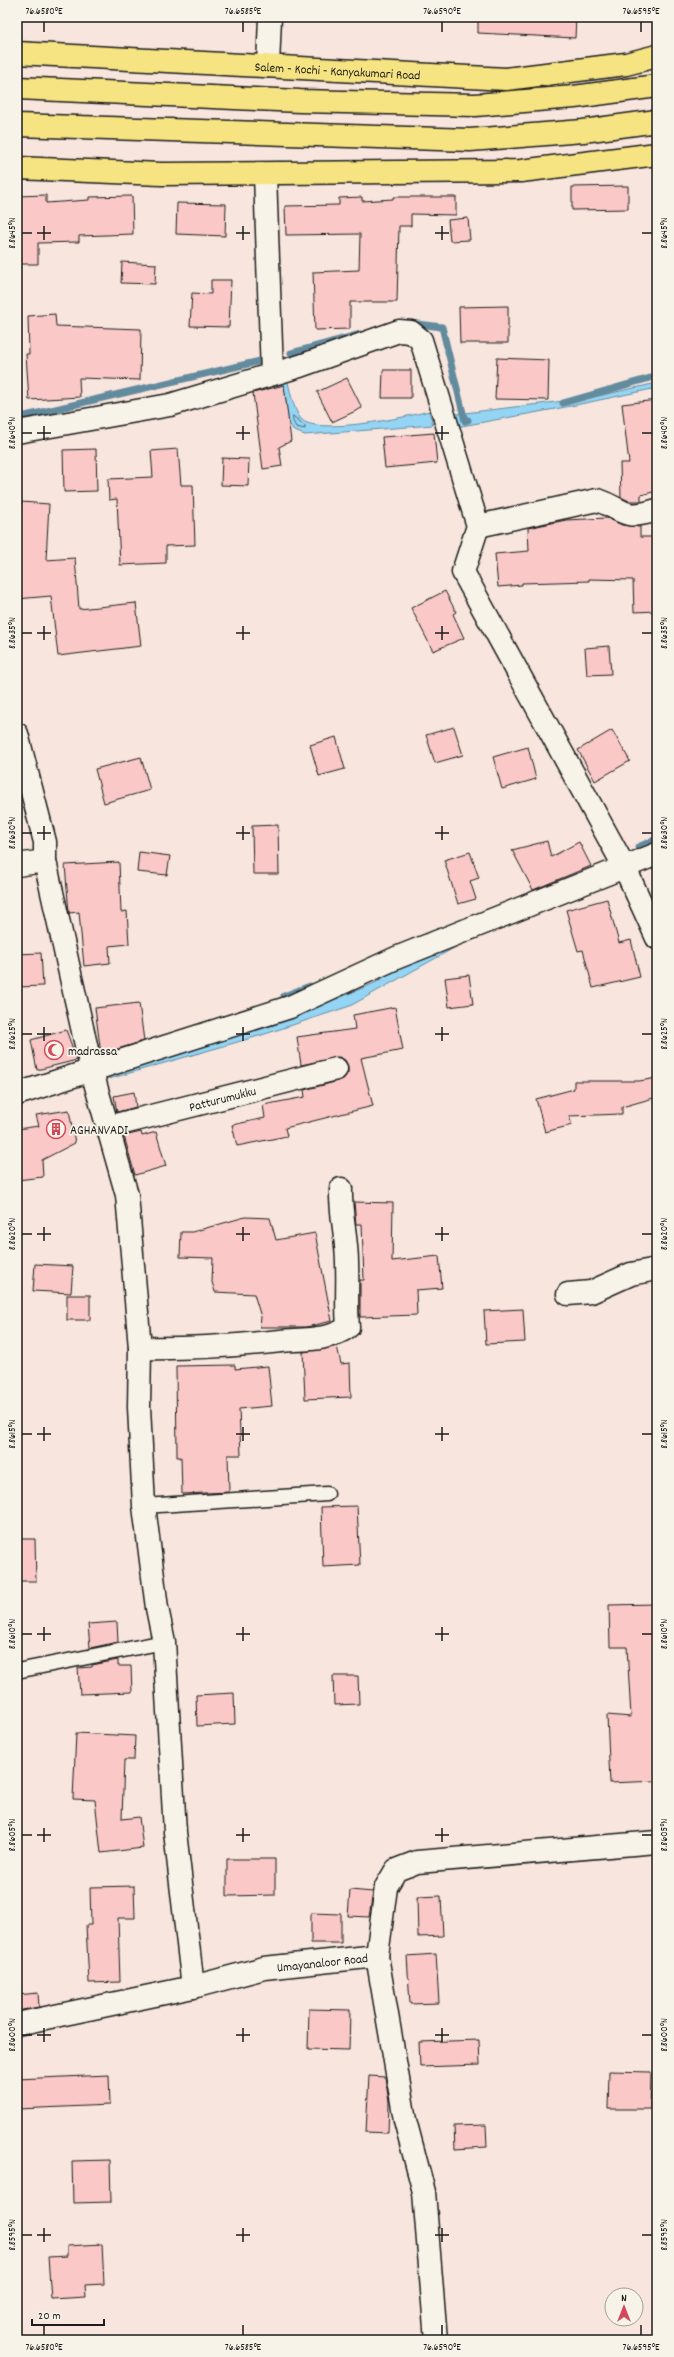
<svg xmlns="http://www.w3.org/2000/svg" width="674" height="2357" viewBox="0 0 674 2357" font-family="Dekko,sans-serif">
<style>
.water{fill:#94d5f5;stroke:#648b9e}
.lines{fill:none;stroke-linecap:round;stroke-linejoin:round}
.shore{stroke:#4c6673;stroke-width:1}
.stream{stroke:#648b9e;stroke-width:7}
.building{fill:#fac9c7;stroke:#1c1c1c}
.lane-casing{stroke:#1c1c1c;stroke-width:17}
.street-casing{stroke:#1c1c1c;stroke-width:25}
.secondary-casing{stroke:#1c1c1c;stroke-width:25}
.highway-casing{stroke:#1c1c1c;stroke-width:25}
.lane{stroke:#f7f3e8;stroke-width:14}
.street{stroke:#f7f3e8;stroke-width:22}
.secondary{stroke:#f7f3e8;stroke-width:22}
.highway{stroke:#f6e381;stroke-width:22}
.ticks{fill:none;stroke:#1c1c1c;stroke-width:1.5}
.labels{text-anchor:middle;stroke-width:3.5;stroke-linejoin:round;paint-order:stroke}
.street-label{font-size:13px;fill:#1c1c1c;stroke:#f7f3e8}
.poi-label{font-size:13px;fill:#1c1c1c;stroke:#f7f3e8;text-anchor:start}
.neatline{fill:none;stroke:#1c1c1c;stroke-width:1.5}
.ticks-label{font-size:10px;text-anchor:middle;fill:#1c1c1c}
</style>
<rect width="100%" height="100%" fill="#f8e6de"/>
<filter id="ink" filterUnits="userSpaceOnUse"><feTurbulence type="fractalNoise" baseFrequency=".025" numOctaves="2"/><feDisplacementMap in="SourceGraphic" scale="8" xChannelSelector="R" yChannelSelector="G"/><feConvolveMatrix kernelMatrix="1 2 1 2 8 2 1 2 1" color-interpolation-filters="sRGB"/></filter>
<g filter="url(#ink)">
<g class="water">
<path d="M287,378C290,390 293,409 301,419C315,436 408,417 429,411L433,425L305,435L294,431L289,423L278,381Z"/>
<path d="M657,383V388L566,407L451,428L448,415L589,398Z"/>
<path d="M470,939L350,1006L262,1035L109,1079L107,1072L219,1037L273,1025L377,982L384,977L390,968Z"/>
</g>
<g class="lines">
<path class="shore" d="M293,416L305,426V429L296,427L293,421Z"/>
<g class="stream">
<path d="M410,323L442,327L465,421L468,420"/>
<path d="M291,353L360,334"/>
<path d="M563,403L657,376"/>
<path d="M17,418L260,361"/>
<path d="M638,847L657,839"/>
<path d="M284,996L310,986"/>
</g>
</g>
<g class="building">
<path d="M478,17H576L575,38L478,33Z"/>
<path d="M628,186V209L572,210V187Z"/>
<path d="M46,195V203L89,200V197L132,196L133,234L79,236V242L38,243V264H17V196Z"/>
<path d="M362,197V201L393,199V197H456V215L411,214V226H399L397,302H350V329L315,330L313,272L359,270L360,234L286,235L285,206L339,205V198Z"/>
<path d="M177,203L226,204L225,236L176,234Z"/>
<path d="M468,218L470,240L450,241L448,220Z"/>
<path d="M122,262L156,264L155,284L121,283Z"/>
<path d="M211,280H231L229,327L190,326L192,293L211,294Z"/>
<path d="M508,306V343H460L459,307Z"/>
<path d="M55,314L56,326L141,329L140,380L79,378L80,397L29,400L26,354H29L28,316Z"/>
<path d="M497,358L549,360L548,400L495,399Z"/>
<path d="M383,370H411V398H382Z"/>
<path d="M347,378L362,408L332,422L317,392Z"/>
<path d="M284,385L291,441L279,447L282,466L263,469L253,393Z"/>
<path d="M657,400V491L641,495V501H629L621,497L620,463H629L622,404Z"/>
<path d="M434,433L437,463L385,468L382,437Z"/>
<path d="M96,449L97,491L64,492L63,450Z"/>
<path d="M178,449L181,485H193L195,545L166,546V563L120,565L117,499L109,500L108,479L153,477L151,451Z"/>
<path d="M222,458L249,459L248,486L221,485Z"/>
<path d="M21,502L49,504L46,560L75,558L79,609L136,603L141,646L58,656L51,596L17,599Z"/>
<path d="M607,518L622,525L640,527V537H657V611L634,612L633,580L589,579V581L522,583V585L498,587L495,554L529,551L528,528L566,520Z"/>
<path d="M445,591L456,612L453,614L464,638L433,651L411,608Z"/>
<path d="M609,646L611,674L587,675L585,648Z"/>
<path d="M454,727L463,755L435,763L426,735Z"/>
<path d="M612,730L630,761L595,781L578,750Z"/>
<path d="M336,737L345,769L319,776L310,745Z"/>
<path d="M528,747L536,779L502,789L493,757Z"/>
<path d="M141,757L150,790L104,803L95,769Z"/>
<path d="M278,825L279,874H253L252,826Z"/>
<path d="M547,841L551,857L579,842L591,866L533,890L512,850Z"/>
<path d="M139,852L170,856L167,875L137,872Z"/>
<path d="M470,852L479,878L470,881L476,899L458,904L444,860Z"/>
<path d="M119,862L121,912L127,911L129,944L109,946L110,963L84,966L79,912L69,913L65,865Z"/>
<path d="M607,899L619,943L631,940L640,977L593,988L583,950L578,951L566,910Z"/>
<path d="M41,953L43,986L17,987V954Z"/>
<path d="M469,975L473,1004L449,1007L445,978Z"/>
<path d="M139,1003L144,1041L101,1054L95,1008Z"/>
<path d="M395,1007L403,1050L361,1058L373,1106L285,1128L287,1136L237,1146L232,1125L265,1118L263,1105L305,1097L304,1090L339,1081L348,1073V1066L345,1060L339,1057L301,1065L297,1037L355,1029L353,1015Z"/>
<path d="M66,1030L77,1060L37,1070L31,1040Z"/>
<path d="M657,1078V1097L622,1107V1114L569,1116L572,1125L545,1132L536,1099L574,1089V1081H639Z"/>
<path d="M134,1092L136,1107L117,1112L114,1096Z"/>
<path d="M69,1110L75,1143L42,1160L43,1177L17,1180V1129L39,1126L36,1115Z"/>
<path d="M141,1132L142,1136L156,1132L166,1166L135,1175L124,1136Z"/>
<path d="M354,1202L393,1203L392,1261L439,1256L442,1288L416,1290L417,1315L360,1317V1280H364L362,1224H356Z"/>
<path d="M245,1217L270,1218L276,1240L315,1233L332,1321L306,1327H260L261,1317L254,1294L215,1292L212,1282L213,1258L180,1257L181,1232H192Z"/>
<path d="M35,1264L73,1266L71,1293L33,1291Z"/>
<rect x="67" y="1295" width="23" height="25"/>
<path d="M523,1309L525,1342L486,1344L484,1311Z"/>
<path d="M337,1346L341,1364L350,1363L351,1397L305,1399L303,1352Z"/>
<path d="M235,1365V1369L268,1366L272,1406L239,1409L241,1455H228L229,1492L182,1494L181,1457H177L176,1366Z"/>
<path d="M357,1506L360,1565L323,1567L321,1507Z"/>
<path d="M17,1539H35L36,1581H17Z"/>
<path d="M656,1604L657,1781L610,1783L607,1715L631,1717L627,1647H610L609,1605Z"/>
<path d="M117,1622L118,1642L90,1648L88,1624Z"/>
<path d="M118,1660V1666H131L132,1692L80,1694L78,1668L92,1667V1665Z"/>
<path d="M333,1676H358L359,1704L334,1705Z"/>
<path d="M234,1693L235,1724L197,1726L196,1695Z"/>
<path d="M76,1733L135,1736L134,1760H124L122,1819L139,1817L143,1848L101,1853L95,1800L73,1799Z"/>
<path d="M227,1859H275V1895L227,1896Z"/>
<path d="M134,1886L135,1918H118L120,1982L89,1983L86,1925H91L90,1887Z"/>
<path d="M350,1890L373,1892L369,1917L348,1916Z"/>
<path d="M441,1896L443,1936L418,1937L417,1897Z"/>
<path d="M311,1913L341,1914V1943H311Z"/>
<path d="M436,1954L439,2003L410,2004L407,1956Z"/>
<path d="M38,1993L39,2007L17,2011V1995Z"/>
<path d="M309,2009L350,2010L349,2050L308,2049Z"/>
<path d="M479,2040L480,2065L420,2067L419,2042Z"/>
<path d="M609,2071L651,2072L650,2109H608Z"/>
<path d="M109,2075L110,2105L17,2109V2079Z"/>
<path d="M369,2076L385,2077L389,2102L388,2133L366,2132Z"/>
<path d="M486,2125L487,2147L455,2149L454,2126Z"/>
<path d="M110,2160L111,2202L73,2203L72,2161Z"/>
<path d="M102,2244L104,2284L85,2285L86,2297L51,2299L48,2257L67,2256V2246Z"/>
</g>
<g class="lines">
<defs>
<g id="lane">
<path d="M144,1506L327,1494"/>
<path d="M17,1671L164,1642"/>
</g>
<g id="street">
<path d="M268,66L270,17"/>
<path d="M265,174L272,374"/>
<path d="M17,432L170,405L300,366L399,331L411,332L421,340L478,526L463,572L624,866L657,938"/>
<path d="M478,526L597,500C626,510 622,521 657,510"/>
<path d="M17,734L45,842V861L92,1072L127,1195L140,1348L139,1407L144,1506L157,1608L164,1642L175,1832L193,1987"/>
<path d="M17,865L45,861"/>
<path d="M17,1094L290,1007L396,958L657,854"/>
<path id="s1" d="M108,1127L336,1069"/>
<path d="M568,1294L591,1292L631,1274L657,1269"/>
<path d="M140,1348C188,1349 233,1346 281,1341C303,1339 329,1341 348,1327C346,1305 348,1284 347,1263C347,1238 340,1214 341,1189"/>
<path d="M377,1956L405,2120L424,2192L436,2340"/>
</g>
<g id="secondary">
<path id="s2" d="M17,2024L193,1987L264,1968L377,1956L386,1887L396,1870L417,1862L657,1842"/>
</g>
<g id="highway">
<path id="s3" d="M17,53L506,79L626,64L657,56"/>
<path d="M17,88L300,101L475,105L574,97L657,86"/>
<path d="M17,125L470,140L583,131L657,121"/>
<path d="M17,168L161,174L521,171L657,154"/>
</g>
</defs>
<use href="#lane" class="lane-casing"/>
<use href="#street" class="street-casing"/>
<use href="#secondary" class="secondary-casing"/>
<use href="#highway" class="highway-casing"/>
<use href="#lane" class="lane"/>
<use href="#street" class="street"/>
<use href="#secondary" class="secondary"/>
<use href="#highway" class="highway"/>
</g>
</g>
<path class="ticks" d="M44,22V32M243,22V32M442,22V32M641,22V32M44,226V240M243,226V240M442,226V240M22,233H32M37,233H51M236,233H250M435,233H449M642,233H652M44,426V440M243,426V440M442,426V440M22,433H32M37,433H51M236,433H250M435,433H449M642,433H652M44,626V640M243,626V640M442,626V640M22,633H32M37,633H51M236,633H250M435,633H449M642,633H652M44,826V840M243,826V840M442,826V840M22,833H32M37,833H51M236,833H250M435,833H449M642,833H652M44,1027V1041M243,1027V1041M442,1027V1041M22,1034H32M37,1034H51M236,1034H250M435,1034H449M642,1034H652M44,1227V1241M243,1227V1241M442,1227V1241M22,1234H32M37,1234H51M236,1234H250M435,1234H449M642,1234H652M44,1427V1441M243,1427V1441M442,1427V1441M22,1434H32M37,1434H51M236,1434H250M435,1434H449M642,1434H652M44,1627V1641M243,1627V1641M442,1627V1641M22,1634H32M37,1634H51M236,1634H250M435,1634H449M642,1634H652M44,1828V1842M243,1828V1842M442,1828V1842M22,1835H32M37,1835H51M236,1835H250M435,1835H449M642,1835H652M44,2028V2042M243,2028V2042M442,2028V2042M22,2035H32M37,2035H51M236,2035H250M435,2035H449M642,2035H652M44,2228V2242M243,2228V2242M442,2228V2242M22,2235H32M37,2235H51M236,2235H250M435,2235H449M642,2235H652M44,2325V2335M243,2325V2335M442,2325V2335M641,2325V2335"/>
<defs>
<symbol id="mosque-ring" viewBox="-11 -11 22 22"><circle r="9.5" fill="#f7f3e8" stroke="#d1495b" stroke-width="1.5"/><path d="M3.5-4.9A6 6 0 1 0 3.5 4.9A5 5 0 1 1 3.5-4.9Z" fill="#d1495b"/></symbol>
<symbol id="building-ring" viewBox="-11 -11 22 22"><circle r="9.5" fill="#f7f3e8" stroke="#d1495b" stroke-width="1.5"/><path d="M-4-6H4V6H1V3H-1V6H-4ZM-2.5-4.3h1.7v1.8h-1.7ZM.8-4.3h1.7v1.8H.8ZM-2.5-1h1.7V.8h-1.7ZM.8-1h1.7V.8H.8Z" fill="#d1495b"/></symbol>
</defs>
<g fill-rule="evenodd">
<use href="#mosque-ring" x="43" y="1039" width="22" height="22"/>
<use href="#building-ring" x="45" y="1118" width="22" height="22"/>
</g>
<g class="labels">
<g class="street-label">
<text dy="5" stroke="none"><textPath href="#s3" startOffset="321">Salem - Kochi - Kanyakumari Road</textPath></text>
<text dy="5" stroke="none"><textPath href="#s1" startOffset="118">Patturumukku</textPath></text>
<text dy="5" stroke="none"><textPath href="#s2" startOffset="312">Umayanaloor Road</textPath></text>
</g>
<g class="poi-label">
<text x="68" y="1055">madrassa</text>
<text x="70" y="1134">AGHANVADI</text>
</g>
</g>
<rect width="674" height="2357" fill="none" stroke="#f7f3e8" stroke-width="44"/>
<g transform="translate(624 2307)"><circle r="19" fill="#f7f3e8" stroke="#9f9d96"/>
<path d="M0-3L7 15L0 10L-7 15Z" fill="#d1495b"/>
<text y="-6" font-size="11" font-weight="bold" text-anchor="middle" fill="#1c1c1c">N</text>
</g>
<path d="M32 2319v6h72v-6" fill="none" stroke="#1c1c1c" stroke-width="2"/>
<text x="38" y="2319" font-size="12" fill="#1c1c1c" stroke="#f7f3e8" stroke-width="3" paint-order="stroke">20 m</text>
<rect x="22" y="22" width="630" height="2313" class="neatline"/>
<g class="ticks-label">
<text x="44" y="14">76.6580°E</text>
<text x="243" y="14">76.6585°E</text>
<text x="442" y="14">76.6590°E</text>
<text x="641" y="14">76.6595°E</text>
<text transform="translate(11 233) rotate(-90)" y="4">8.8645°N</text>
<text transform="translate(663 233) rotate(-90)" y="4">8.8645°N</text>
<text transform="translate(11 433) rotate(-90)" y="4">8.8640°N</text>
<text transform="translate(663 433) rotate(-90)" y="4">8.8640°N</text>
<text transform="translate(11 633) rotate(-90)" y="4">8.8635°N</text>
<text transform="translate(663 633) rotate(-90)" y="4">8.8635°N</text>
<text transform="translate(11 833) rotate(-90)" y="4">8.8630°N</text>
<text transform="translate(663 833) rotate(-90)" y="4">8.8630°N</text>
<text transform="translate(11 1034) rotate(-90)" y="4">8.8625°N</text>
<text transform="translate(663 1034) rotate(-90)" y="4">8.8625°N</text>
<text transform="translate(11 1234) rotate(-90)" y="4">8.8620°N</text>
<text transform="translate(663 1234) rotate(-90)" y="4">8.8620°N</text>
<text transform="translate(11 1434) rotate(-90)" y="4">8.8615°N</text>
<text transform="translate(663 1434) rotate(-90)" y="4">8.8615°N</text>
<text transform="translate(11 1634) rotate(-90)" y="4">8.8610°N</text>
<text transform="translate(663 1634) rotate(-90)" y="4">8.8610°N</text>
<text transform="translate(11 1835) rotate(-90)" y="4">8.8605°N</text>
<text transform="translate(663 1835) rotate(-90)" y="4">8.8605°N</text>
<text transform="translate(11 2035) rotate(-90)" y="4">8.8600°N</text>
<text transform="translate(663 2035) rotate(-90)" y="4">8.8600°N</text>
<text transform="translate(11 2235) rotate(-90)" y="4">8.8595°N</text>
<text transform="translate(663 2235) rotate(-90)" y="4">8.8595°N</text>
<text x="44" y="2350">76.6580°E</text>
<text x="243" y="2350">76.6585°E</text>
<text x="442" y="2350">76.6590°E</text>
<text x="641" y="2350">76.6595°E</text>
</g>
</svg>
